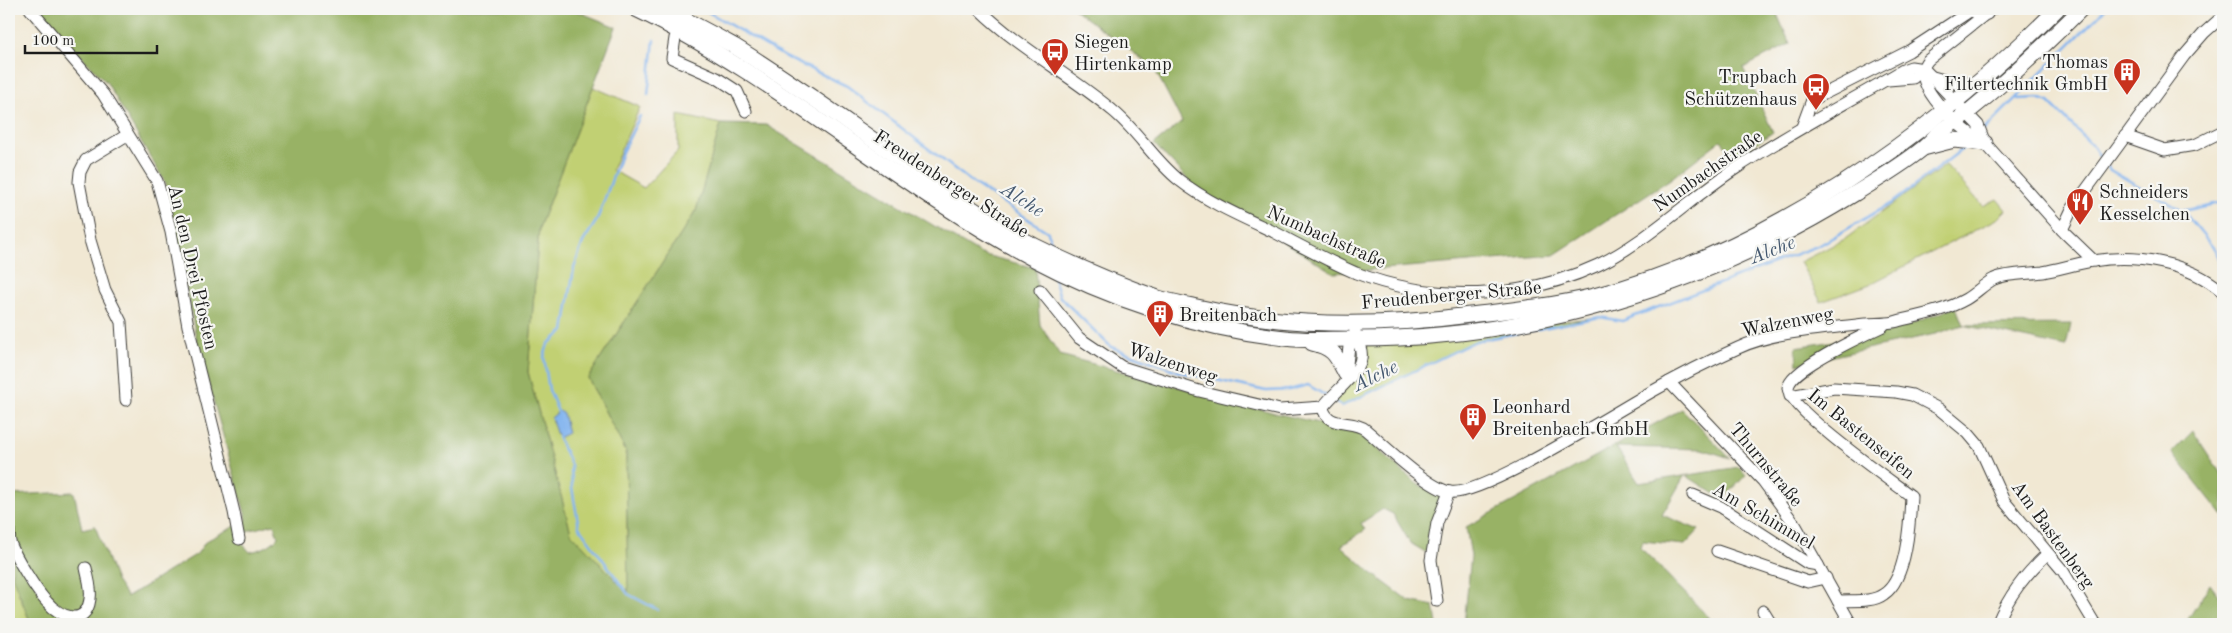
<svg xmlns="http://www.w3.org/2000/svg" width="2232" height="633" viewBox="0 0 2232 633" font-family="'Old Standard TT',serif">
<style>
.green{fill:#c1d073;stroke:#6e7648}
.forest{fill:#98b265;stroke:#5a6740;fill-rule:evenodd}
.water{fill:#82b4ef;stroke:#4f6886}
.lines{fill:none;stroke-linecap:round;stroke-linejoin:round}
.stream{stroke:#82b4ef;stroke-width:2.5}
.minor-casing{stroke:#3c3b37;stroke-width:13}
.major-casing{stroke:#3c3b37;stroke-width:17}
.minor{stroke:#fff;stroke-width:11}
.major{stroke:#fff;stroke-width:15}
.labels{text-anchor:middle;stroke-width:4.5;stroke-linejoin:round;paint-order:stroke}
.poi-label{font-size:19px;fill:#1c1c1c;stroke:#f6f6f2;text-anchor:start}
.street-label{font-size:19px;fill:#1c1c1c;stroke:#f6f6f2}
.water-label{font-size:20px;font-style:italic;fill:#455970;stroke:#f6f6f2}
</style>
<rect width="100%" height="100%" fill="#f6f6f2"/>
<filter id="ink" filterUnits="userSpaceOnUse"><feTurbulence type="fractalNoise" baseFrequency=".02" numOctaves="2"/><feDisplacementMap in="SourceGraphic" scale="10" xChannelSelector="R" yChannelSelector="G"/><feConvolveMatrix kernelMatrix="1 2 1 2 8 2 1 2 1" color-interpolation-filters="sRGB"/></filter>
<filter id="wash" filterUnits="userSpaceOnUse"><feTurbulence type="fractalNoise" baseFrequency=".0096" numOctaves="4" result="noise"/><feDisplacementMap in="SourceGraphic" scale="20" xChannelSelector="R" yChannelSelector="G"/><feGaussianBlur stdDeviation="1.12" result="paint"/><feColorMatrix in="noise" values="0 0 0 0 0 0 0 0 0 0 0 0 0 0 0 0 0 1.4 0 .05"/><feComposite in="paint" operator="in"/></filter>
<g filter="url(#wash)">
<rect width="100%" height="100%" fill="#f1e8d3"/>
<g class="green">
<path d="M593,87L640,107L612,170L644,188L678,151V115L721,124L696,211L588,378L626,452L628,594L571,533L528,372L539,228Z"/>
<path d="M1946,165L1983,206L1997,199L2006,210L1997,219L1870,284L1821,302L1800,262L1845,239Z"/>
<path d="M1600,317L1476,341L1342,406L1329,399L1344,385L1361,346L1424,336Z"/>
<path d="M9,523L18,592L31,624H9Z"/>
</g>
<g class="forest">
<path d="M41,9H572L616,27L539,228L528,372L571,533L628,593L626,452L588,378L696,211L721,124L766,125L981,254L1035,268L1040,325L1060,355L1279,414L1358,432L1417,484L1442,495L1427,553L1410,543L1393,514L1383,509L1361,523L1365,530L1341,546L1373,574L1409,601L1434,606L1437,624H31L13,578L9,495L74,492L82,529L95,526L116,581L127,597L197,554L206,541L247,520L198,347L166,184L107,83L38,12ZM274,524L278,537C271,546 260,550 250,552L239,540L247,531Z"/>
<path d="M1074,9H1788L1777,14L1790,44L1743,68L1773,132L1735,158L1721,140L1669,180L1554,255L1334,273L1195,187L1154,144L1182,122L1154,68Z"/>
<path d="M1956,307L1963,325L2071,324L2066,347L1963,325L1935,334L1797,364L1796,347L1887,333Z"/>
<path d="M1682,409L1730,458L1702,449L1616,447L1639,483L1739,467L1746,475L1723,499L1685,475L1662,515L1699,530L1685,545L1642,541L1640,547L1715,624H1464L1471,556L1466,527Z"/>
<path d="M2193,431L2223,477V516L2172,452Z"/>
<path d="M2210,584L2223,602V624H2185Z"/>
</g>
<path class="water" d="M559,411L563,413L568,433L558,438L551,418Z"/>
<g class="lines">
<g class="stream">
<path d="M703,9L787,58L847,86L973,183L1048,232L1052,247"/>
<path d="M648,95L654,40"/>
<path d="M2018,99L2038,98L2049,102L2093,146L2103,161"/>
<path d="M1984,130L2105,9"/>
<path d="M2108,167L2110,170L2183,211L2215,250L2221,268"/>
<path d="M2183,211L2223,202"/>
<path d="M1053,275L1060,297L1111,347L1180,372L1266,391L1289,390L1308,385L1328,397"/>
<path d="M1332,400L1342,406L1476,341L1600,317L1622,321L1820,245L1895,201L1965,147"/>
<path d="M559,414L549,390L544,357L548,344L564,331L574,268L583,242L597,220L622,152L640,116"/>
<path d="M558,437L571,465L572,488L579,527L628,594L658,610"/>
</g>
</g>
</g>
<g filter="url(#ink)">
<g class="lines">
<defs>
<g id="minor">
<path d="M30,9L103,94L157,181L171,232L188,326L234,512L239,539"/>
<path d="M979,9C1019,48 1069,74 1112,110C1137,130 1154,160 1179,180C1207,202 1242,217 1274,232C1301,246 1328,261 1356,273C1434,303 1523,300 1598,265C1648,241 1689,199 1735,169C1789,133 1847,103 1903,70L1911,67L1924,69"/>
<path d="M1992,9L1928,60C1906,84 1965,133 1985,143L2065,233L2094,261"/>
<path d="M679,31L675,38L672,58L717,78L737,91L746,111"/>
<path d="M1924,69L1978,125L1985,143"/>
<path d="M1933,77L1958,84L1978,82"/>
<path d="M1888,80L1913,78L1924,69"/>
<path d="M1802,127L1812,100L1909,51L1970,11L1987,14"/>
<path d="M2125,136L2165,150L2195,145L2223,131"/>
<path d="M2062,230L2072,209L2184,56L2204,33L2223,16"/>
<path d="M1040,290L1079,338L1122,367L1199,391L1280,410L1323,407"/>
<path d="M1355,339C1377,365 1336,388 1323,407C1326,429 1353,419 1366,430C1385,446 1428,488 1450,492C1480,498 1620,409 1653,391C1681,375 1709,361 1738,348C1774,331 1825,329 1865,324C1874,323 1885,324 1894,322C1917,316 1945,311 1966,299C1975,294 1984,284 1994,279C2008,273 2028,274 2043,272C2059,269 2075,264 2092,261C2137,254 2188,262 2223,292"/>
<path d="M1346,374L1349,346L1355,339V323"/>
<path d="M1669,382L1763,481L1796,526L1851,624"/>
<path d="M1790,396L1834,388L1896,392L1912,395L1939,409L1968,433L1979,446L2004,501L2063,571L2095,624"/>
<path d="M126,400L121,322L105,290L90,240L79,182L80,172L86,160L127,135"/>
<path d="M1693,495L1721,507L1807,563L1818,565"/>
<path d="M9,523C9,529 9,536 10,542C14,555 37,592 47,602C60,617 86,628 90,599C92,589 88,578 86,568"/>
<path d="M1717,551L1808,582L1826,578"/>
<path d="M1437,601L1431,560L1437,523L1449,492"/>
<path d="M1838,601C1853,600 1872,603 1884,594C1907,579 1910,521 1911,496C1891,481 1788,409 1788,388C1789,369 1866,334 1883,326"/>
<path d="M1763,611L1771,624"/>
<path d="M1997,624C2009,595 2025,575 2047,554"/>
</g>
<g id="major">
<path d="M636,9C778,77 893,184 1030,257C1109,299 1197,328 1285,338C1307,341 1329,339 1351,339C1527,340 1705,287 1854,194C1877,180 1901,166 1922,149C1929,144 1934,137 1940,132C1951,124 1963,117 1973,108C2011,77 2047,43 2081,9"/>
<path d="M664,9C688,21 711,33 734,46C794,83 851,125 909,165C950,193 991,224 1035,246C1075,266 1117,284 1158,298C1171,302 1184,304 1197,307C1286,327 1380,327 1470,315C1512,310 1553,306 1594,296C1768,251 1932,135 2057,9"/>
<path d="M1927,147L1954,140L1985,143"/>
<path d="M1312,343C1334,348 1336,355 1346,374"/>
</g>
</defs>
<use href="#minor" class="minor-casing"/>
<use href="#major" class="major-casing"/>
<use href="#minor" class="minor"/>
<use href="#major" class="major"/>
</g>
</g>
<defs>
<symbol id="bus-pin" viewBox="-11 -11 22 30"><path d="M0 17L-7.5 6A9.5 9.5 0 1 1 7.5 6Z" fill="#c8321e" stroke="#f6f6f2"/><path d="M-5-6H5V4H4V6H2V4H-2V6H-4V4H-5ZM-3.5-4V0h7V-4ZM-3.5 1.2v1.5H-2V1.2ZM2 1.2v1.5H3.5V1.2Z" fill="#fff"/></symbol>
<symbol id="building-pin" viewBox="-11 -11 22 30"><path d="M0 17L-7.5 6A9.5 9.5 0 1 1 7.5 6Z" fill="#c8321e" stroke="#f6f6f2"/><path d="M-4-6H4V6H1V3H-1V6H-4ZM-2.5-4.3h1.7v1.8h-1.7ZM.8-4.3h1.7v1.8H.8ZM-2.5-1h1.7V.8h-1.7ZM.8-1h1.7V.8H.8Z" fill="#fff"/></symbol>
<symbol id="restaurant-pin" viewBox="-11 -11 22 30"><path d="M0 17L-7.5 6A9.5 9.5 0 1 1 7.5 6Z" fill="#c8321e" stroke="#f6f6f2"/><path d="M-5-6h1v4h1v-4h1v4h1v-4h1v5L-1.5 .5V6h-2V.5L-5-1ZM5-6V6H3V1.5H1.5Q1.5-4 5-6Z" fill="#fff"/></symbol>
</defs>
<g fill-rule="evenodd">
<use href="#bus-pin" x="1039" y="36" width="32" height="43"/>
<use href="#building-pin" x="2111" y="56" width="32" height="43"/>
<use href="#bus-pin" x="1800" y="71" width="32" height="43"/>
<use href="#restaurant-pin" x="2064" y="186" width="32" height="43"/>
<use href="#building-pin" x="1144" y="298" width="32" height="43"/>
<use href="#building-pin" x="1457" y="401" width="32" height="43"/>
</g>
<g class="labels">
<g class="poi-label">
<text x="1074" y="48">Siegen<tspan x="1074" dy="22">Hirtenkamp</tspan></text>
<text x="2108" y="68" text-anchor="end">Thomas<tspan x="2108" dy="22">Filtertechnik GmbH</tspan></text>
<text x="1797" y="83" text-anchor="end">Trupbach<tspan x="1797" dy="22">Schützenhaus</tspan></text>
<text x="2099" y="198">Schneiders<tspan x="2099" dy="22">Kesselchen</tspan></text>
<text x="1179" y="321">Breitenbach</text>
<text x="1492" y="413">Leonhard<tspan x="1492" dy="22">Breitenbach GmbH</tspan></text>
</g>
<g class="street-label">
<text transform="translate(1707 170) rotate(-35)" y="7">Numbachstraße</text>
<text transform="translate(952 183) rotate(33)" y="7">Freudenberger Straße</text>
<text transform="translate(1327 236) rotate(24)" y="7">Numbachstraße</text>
<text transform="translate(194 267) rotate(77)" y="7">An den Drei Pfosten</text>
<text transform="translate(1451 294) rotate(-5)" y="7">Freudenberger Straße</text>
<text transform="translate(1787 321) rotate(-11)" y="7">Walzenweg</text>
<text transform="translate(1173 362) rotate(18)" y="7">Walzenweg</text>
<text transform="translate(1862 433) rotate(39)" y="7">Im Bastenseifen</text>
<text transform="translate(1767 464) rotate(50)" y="7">Thurnstraße</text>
<text transform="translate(1764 515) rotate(30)" y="7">Am Schimmel</text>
<text transform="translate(2054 534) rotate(54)" y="7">Am Bastenberg</text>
</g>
<g class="water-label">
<text transform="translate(1023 199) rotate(33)" y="7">Alche</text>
<text transform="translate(1772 249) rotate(-21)" y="7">Alche</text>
<text transform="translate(1375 375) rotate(-26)" y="7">Alche</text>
</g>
</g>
<rect width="2232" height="633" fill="none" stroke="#f6f6f2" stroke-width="30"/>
<path d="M25 45v8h132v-8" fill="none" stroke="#1c1c1c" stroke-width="2.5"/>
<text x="32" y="45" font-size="15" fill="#1c1c1c" stroke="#f6f6f2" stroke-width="4" paint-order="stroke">100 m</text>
</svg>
